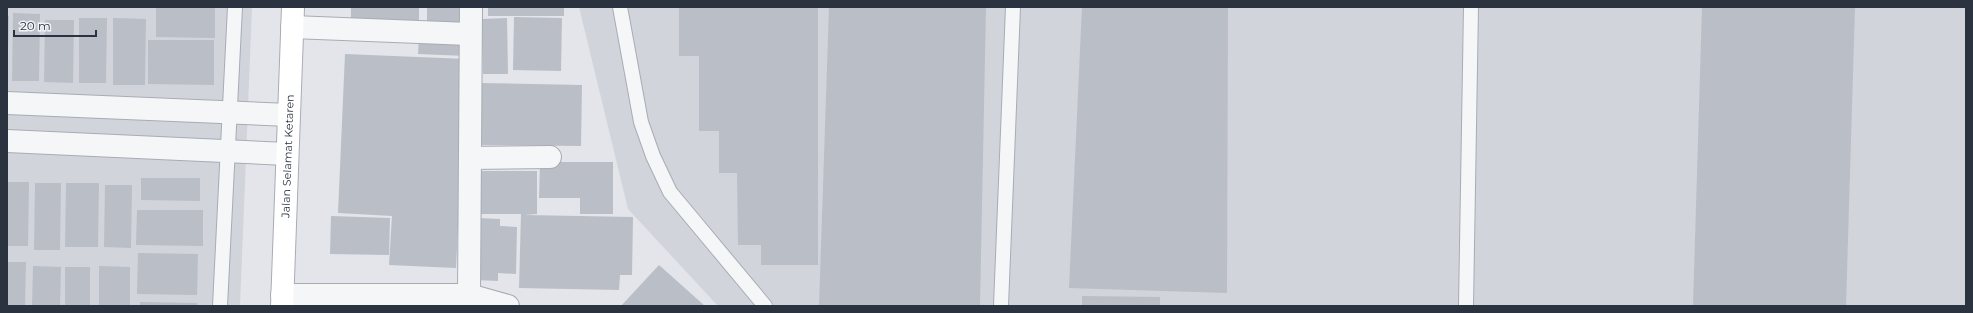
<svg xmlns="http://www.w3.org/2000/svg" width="1973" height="313" viewBox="0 0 1973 313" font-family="Montserrat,sans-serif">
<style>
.built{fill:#d1d4db}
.building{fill:#babec6}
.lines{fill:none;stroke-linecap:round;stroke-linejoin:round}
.lane-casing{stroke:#a8acb4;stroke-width:16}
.street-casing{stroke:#a8acb4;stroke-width:24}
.secondary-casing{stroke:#a8acb4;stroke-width:24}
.lane{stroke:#f5f6f8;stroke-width:14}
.street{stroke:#f5f6f8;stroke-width:22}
.secondary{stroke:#fff;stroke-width:22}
.labels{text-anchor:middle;stroke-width:4;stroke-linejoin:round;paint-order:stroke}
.street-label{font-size:11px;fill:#2c3340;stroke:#f2f4f7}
</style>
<rect width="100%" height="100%" fill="#e3e5ea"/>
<g class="built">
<path d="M7,7H252L240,306H7Z"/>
<path d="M579,7H1966V306H718L628,209Z"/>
</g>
<g class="building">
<path d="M156,7H215V38L156,37Z"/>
<path d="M351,7H419V29L351,28Z"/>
<path d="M427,7H466L465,27L427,26Z"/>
<rect x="488" y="7" width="76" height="9"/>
<path d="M679,7H818V265H761V245H738L737,173H719V131H699V56H679Z"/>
<path d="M829,7H986L980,306H819Z"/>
<path d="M1082,7H1228L1227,293L1069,288Z"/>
<path d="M1702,7H1855L1846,306H1693Z"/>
<path d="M13,13L40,14L39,81H12Z"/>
<path d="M7,16H9L8,50H7Z"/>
<path d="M514,17L562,18L561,71L513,70Z"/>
<path d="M79,18H107L106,83H79Z"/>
<path d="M113,18L146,19L145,85H113Z"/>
<path d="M507,18L508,74H483L482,19Z"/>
<path d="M45,20H74L73,83L44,82Z"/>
<path d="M419,36L467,38L466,56L418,54Z"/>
<path d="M148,40H214V85L148,84Z"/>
<path d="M345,54L466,59L456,268L389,265L392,216L338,213Z"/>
<path d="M479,83L582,85L581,146L479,145Z"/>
<path d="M540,162H613V214H580V198H539Z"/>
<path d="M478,171H537V214L524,215L633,217L632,275H620L619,290L519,288L521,214H478Z"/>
<path d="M141,178H200V201L141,200Z"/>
<path d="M7,182H29L28,246H7Z"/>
<path d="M35,183H61L60,250H34Z"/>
<path d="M66,183H99L98,247H65Z"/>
<path d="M105,185H132L131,248L104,247Z"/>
<path d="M137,210H203V246L136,245Z"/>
<path d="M331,216L390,218L389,255L330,254Z"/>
<path d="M478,218L500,219V226L517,227L516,274L498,273V281L476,280Z"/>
<path d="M138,253L198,254L197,295L137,294Z"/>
<path d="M7,262H26L25,306H7Z"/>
<path d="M659,265L705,306H621Z"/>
<path d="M33,266L61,267L60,306H32Z"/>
<path d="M99,266L130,267V306H99Z"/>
<rect x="65" y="267" width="25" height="39"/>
<path d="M1082,296L1160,297V306H1082Z"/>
<path d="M140,302L197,303V306H140Z"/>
</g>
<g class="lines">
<defs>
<g id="lane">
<path d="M620,7L641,122L653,156L670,192L765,306"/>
<path d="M220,306L235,7"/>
<path d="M1001,306L1013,7"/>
<path d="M1466,306L1471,7"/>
</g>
<g id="street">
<path d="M292,27L470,34"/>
<path d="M7,103L289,115"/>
<path d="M7,141L287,154"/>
<path d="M470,158L550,157"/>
<path d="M282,295H469L508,306"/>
<path d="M469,295L471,7"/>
</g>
<g id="secondary">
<path id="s1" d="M282,306L293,7"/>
</g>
</defs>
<use href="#lane" class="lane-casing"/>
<use href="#street" class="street-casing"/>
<use href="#secondary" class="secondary-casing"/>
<use href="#lane" class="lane"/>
<use href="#street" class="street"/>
<use href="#secondary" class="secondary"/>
</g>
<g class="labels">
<g class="street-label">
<text dy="4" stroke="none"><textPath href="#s1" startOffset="150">Jalan Selamat Ketaren</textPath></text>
</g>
</g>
<rect width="1973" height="313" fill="none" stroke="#2c3340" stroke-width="16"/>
<path d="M14 30v6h82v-6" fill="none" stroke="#2c3340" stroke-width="2"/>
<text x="20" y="30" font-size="12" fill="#2c3340" stroke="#f2f4f7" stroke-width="3" paint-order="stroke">20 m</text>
</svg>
